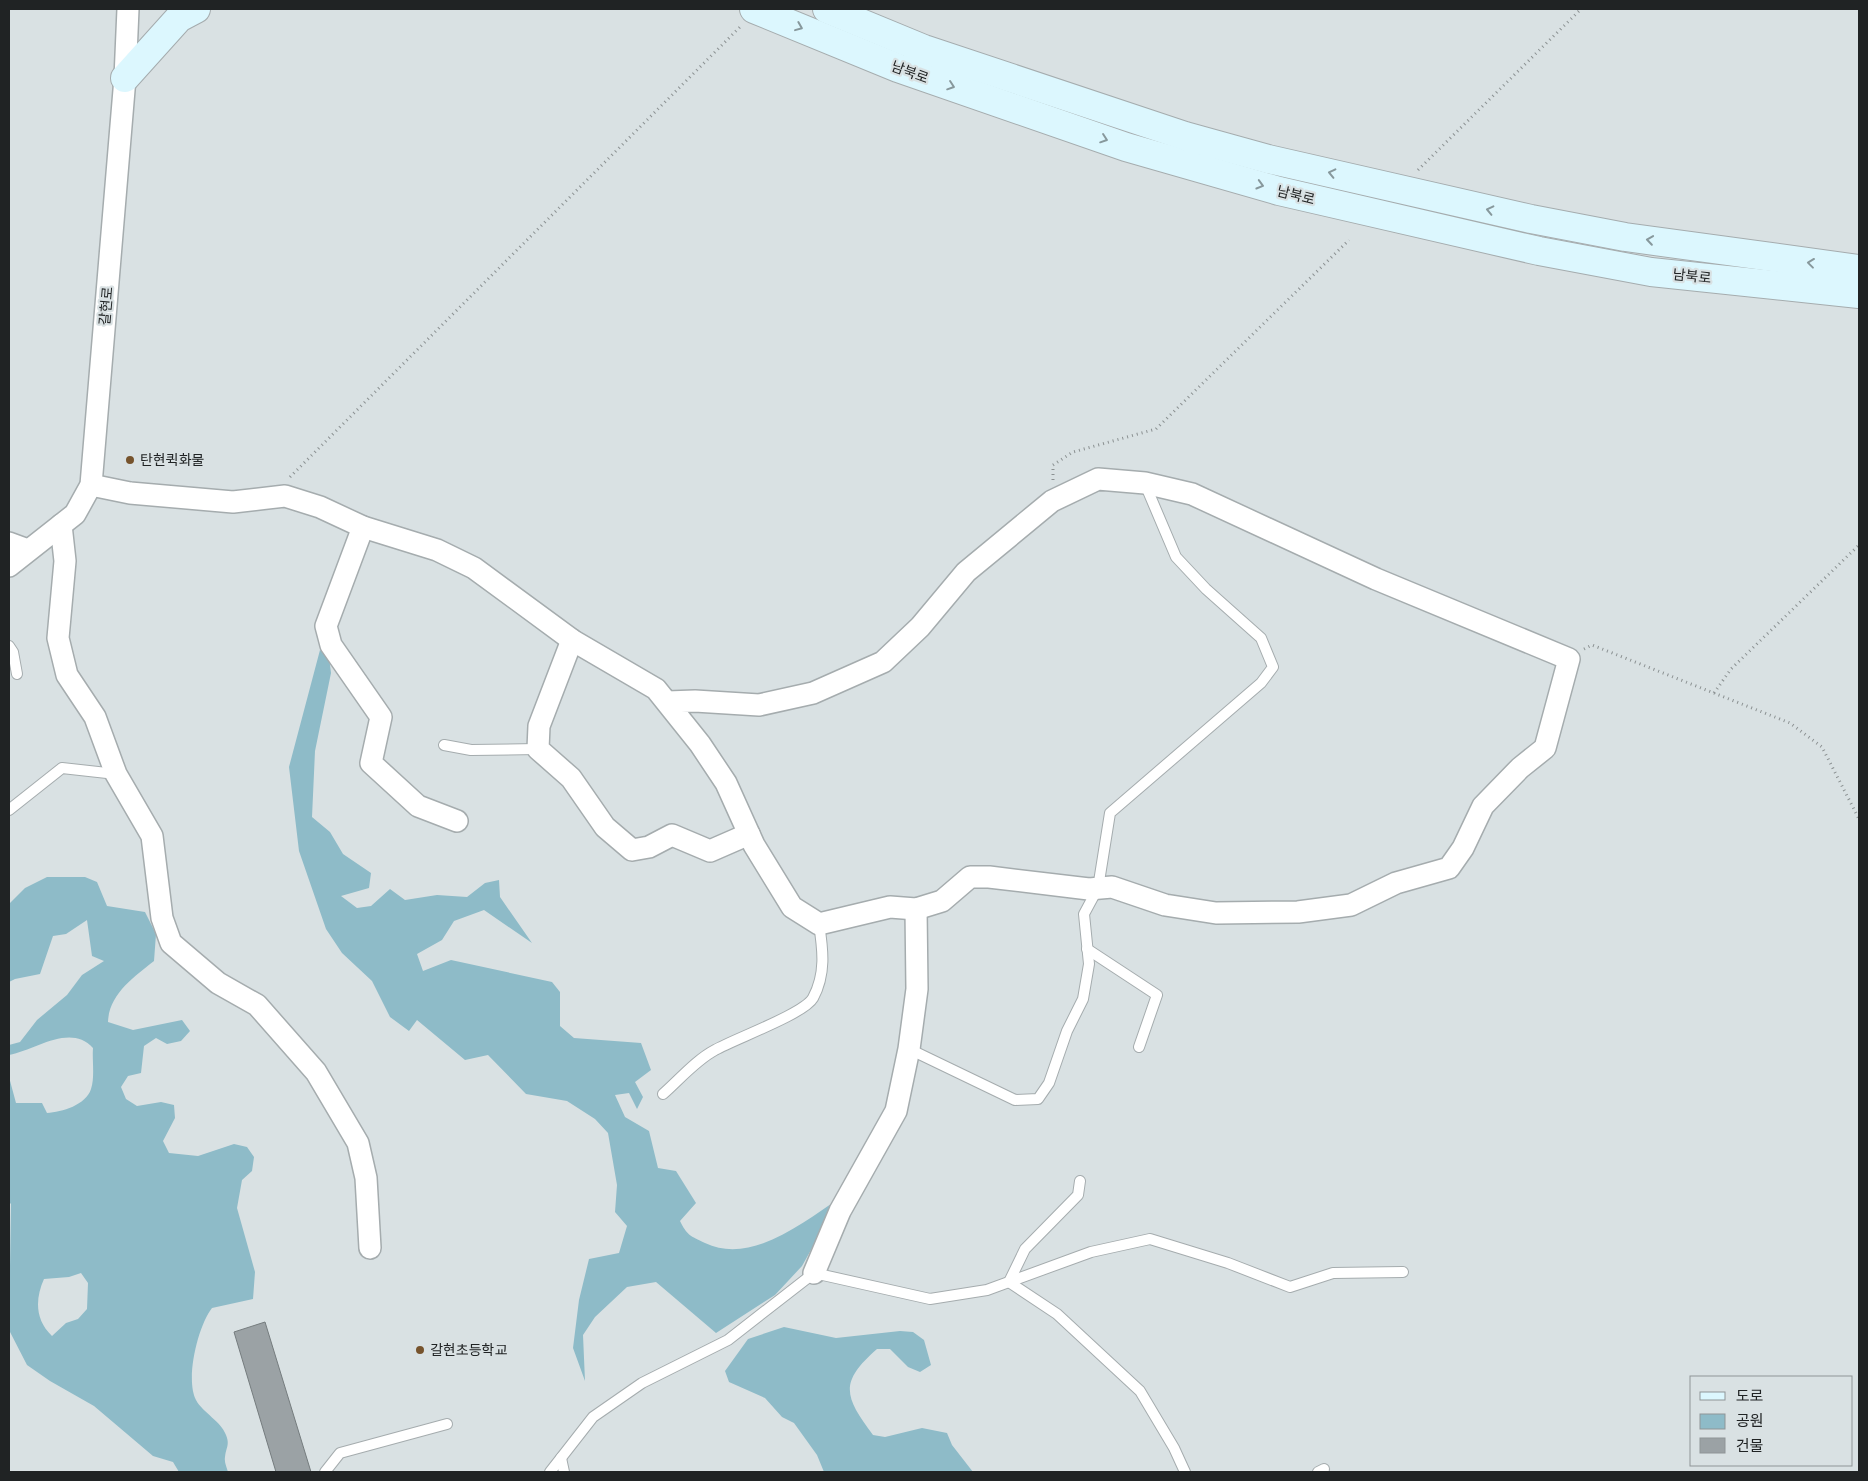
<svg xmlns="http://www.w3.org/2000/svg" width="1868" height="1481" viewBox="0 0 1868 1481" font-family="Merriweather,'Noto Sans KR',serif">
<style>
.green{fill:#8ebbc8;fill-rule:evenodd}
.building{fill:#9ba2a5;stroke:#757c7e}
.lines{fill:none;stroke-linecap:round;stroke-linejoin:round}
.lane-casing{stroke:#a5acae;stroke-width:12}
.street-casing{stroke:#a5acae;stroke-width:24}
.secondary-casing{stroke:#a5acae;stroke-width:30}
.path{stroke:#8b9192;stroke-width:3;stroke-dasharray:1 4;stroke-linecap:butt}
.lane{stroke:#fff;stroke-width:10}
.street{stroke:#fff;stroke-width:21}
.secondary{stroke:#dcf7fe;stroke-width:28}
.oneway{stroke:#87989c}
.poi-dot{fill:#76532c;stroke:#d9e1e3;stroke-width:2}
.labels{text-anchor:middle;stroke-width:4.5;stroke-linejoin:round;paint-order:stroke}
.street-label{font-size:14px;fill:#202324;stroke:#d9e1e3}
.poi-label{font-size:14px;fill:#202324;stroke:#d9e1e3;text-anchor:start}
</style>
<rect width="100%" height="100%" fill="#d9e1e3"/>
<g class="green">
<path d="M320,650L329,657L331,673L315,751L312,817L330,832L343,854L371,873L369,888L341,896L357,908L371,906L390,889L405,900L437,895L467,897L485,883L499,880L500,897L532,943L484,910L454,921L442,940L417,954L423,971L451,960L552,982L560,992V1026L574,1038L641,1043L651,1070L635,1082L643,1097L637,1109L629,1093L615,1095L625,1117L649,1131L658,1168L676,1171L696,1203L680,1221C687,1235 690,1236 705,1243C751,1265 802,1223 840,1198L802,1266L775,1295L716,1333L656,1282L627,1287L595,1317L583,1335L585,1381L573,1348L579,1300L589,1259L619,1253L627,1226L615,1212L617,1185L608,1133L595,1119L567,1101L526,1094L488,1055L465,1060L417,1020L409,1031L390,1017L372,981L342,953L326,929L299,851L289,767Z"/>
<path d="M47,877H85L97,882L107,906L145,912L156,934L154,961C134,977 109,994 108,1022L133,1030L182,1020L190,1031L181,1041L167,1044L156,1038L144,1046L141,1073L128,1076L121,1087L126,1099L137,1106L161,1102L174,1105L175,1118L163,1141L169,1153L198,1156L234,1144L247,1147L254,1157L252,1171L242,1180L237,1208L255,1272L253,1299L212,1308C198,1326 185,1379 196,1400C203,1413 221,1421 226,1435C230,1445 226,1447 225,1457C224,1462 227,1468 228,1472H179L173,1462L153,1456L94,1406L50,1381L27,1365L9,1330L11,1204L9,1202V1077L16,1103H42L47,1113C62,1112 86,1105 91,1089C95,1077 92,1060 93,1048C70,1023 36,1050 9,1055V1045L20,1042L37,1020L67,995L82,975L104,961L92,956L87,920L66,934L53,936L40,974L15,979L9,982V904L25,888ZM81,1273L88,1283L87,1309L78,1319L66,1323L52,1336C35,1320 35,1299 44,1279L69,1277Z"/>
<path d="M784,1327L836,1338L900,1331L913,1332L924,1340L931,1365L920,1372L908,1367L890,1349H877C838,1383 845,1397 873,1435L885,1437L922,1428L947,1433L952,1445L973,1472H824L817,1455L794,1423L782,1417L765,1398L729,1382L725,1371L748,1339Z"/>
</g>
<path class="building" d="M265,1322L311,1472H276L234,1332Z"/>
<g class="lines">
<defs>
<g id="lane">
<path d="M9,646L13,652L17,674"/>
<path d="M444,745L471,750L538,749"/>
<path d="M9,810L62,768L116,774"/>
<path d="M1087,949L1157,995L1139,1047"/>
<path d="M909,1049L1015,1100L1038,1099L1049,1083L1067,1031L1083,999L1089,964L1084,914L1098,888L1110,813L1261,683L1273,667L1261,638L1206,589L1176,557L1145,484"/>
<path d="M663,1094C679,1080 696,1060 715,1050C734,1039 804,1014 813,998C826,974 823,950 819,924"/>
<path d="M1080,1181L1078,1195L1025,1249L1009,1282L1057,1314L1140,1391L1174,1448L1185,1472"/>
<path d="M561,1458L564,1472"/>
<path d="M325,1472L340,1453L447,1424"/>
<path d="M550,1472L593,1417L642,1383L728,1340L814,1273L930,1299L987,1290L1091,1252L1150,1239L1228,1263L1290,1287L1333,1273L1403,1272"/>
<path d="M1318,1472L1324,1469"/>
</g>
<g id="street">
<path d="M91,485L130,493L233,502L285,496L320,507L363,527L437,550L474,568L572,640L656,689L700,744L726,783L754,845L792,907L819,924L890,907L916,909L942,901L970,877H989L1089,889L1112,887L1165,905L1216,913L1298,912L1351,905L1396,883L1449,868L1463,848L1483,806L1520,768L1545,748L1569,659L1376,579L1192,494L1145,483L1098,479L1052,501L966,572L920,627L883,662L813,693L759,705L695,701L667,702"/>
<path d="M61,525L65,561L58,638L67,675L95,717L116,774L152,836L162,918L171,943L218,983L257,1005L316,1072L358,1143L366,1178L370,1248"/>
<path d="M363,527L326,626L331,645L381,717L371,763L418,806L457,821"/>
<path d="M9,543L28,550"/>
<path d="M9,566L75,514L91,485L125,78L128,9"/>
<path d="M572,640L539,726L538,749L571,778L605,827L632,850L649,847L672,835L710,851L749,834"/>
<path d="M814,1273L840,1211L896,1111L909,1049L917,989L916,909"/>
</g>
<g id="secondary">
<path d="M754,9L898,68L1126,147L1279,191L1539,251L1651,272L1859,294"/>
<path d="M827,9L924,49L1185,136L1268,159L1531,219L1625,237L1859,269"/>
<path d="M125,78L179,18L196,9"/>
</g>
</defs>
<use href="#lane" class="lane-casing"/>
<use href="#street" class="street-casing"/>
<use href="#secondary" class="secondary-casing"/>
<g class="path">
<path d="M1418,170L1581,9"/>
<path d="M290,477L740,27"/>
<path d="M1053,480V465L1073,452L1156,429L1349,240"/>
<path d="M1584,649L1592,645L1790,723L1822,747L1859,819"/>
<path d="M1714,693L1731,669L1859,545"/>
</g>
<use href="#lane" class="lane"/>
<use href="#street" class="street"/>
<use href="#secondary" class="secondary"/>
</g>
<defs><path id="oneway-chevron" d="M-2-3.5L2.5 0L-2 3.5" fill="none" stroke-width="1.6" stroke-linecap="round" stroke-linejoin="round" transform="scale(1.25)"/></defs>
<g class="oneway">
<use href="#oneway-chevron" transform="translate(799 27) rotate(22)"/>
<use href="#oneway-chevron" transform="translate(951 86) rotate(19)"/>
<use href="#oneway-chevron" transform="translate(1104 139) rotate(19)"/>
<use href="#oneway-chevron" transform="translate(1332 173) rotate(-167)"/>
<use href="#oneway-chevron" transform="translate(1260 185) rotate(16)"/>
<use href="#oneway-chevron" transform="translate(1490 210) rotate(-167)"/>
<use href="#oneway-chevron" transform="translate(1650 240) rotate(-172)"/>
<use href="#oneway-chevron" transform="translate(1811 263) rotate(-173)"/>
</g>
<g class="poi-dot">
<circle cx="130" cy="460" r="5"/>
<circle cx="420" cy="1350" r="5"/>
</g>
<g class="labels">
<g class="street-label">
<text transform="translate(910 72) rotate(20)" y="5">남북로</text>
<text transform="translate(1296 195) rotate(14)" y="5">남북로</text>
<text transform="translate(1692 276) rotate(6)" y="5">남북로</text>
<text transform="translate(106 306) rotate(-85)" y="5">갈현로</text>
</g>
<g class="poi-label">
<text x="140" y="465">탄현퀵화물</text>
<text x="430" y="1355">갈현초등학교</text>
</g>
</g>
<rect width="1868" height="1481" fill="none" stroke="#202324" stroke-width="20"/>
<rect x="1690" y="1376" width="162" height="90" fill="#d9e1e3" stroke="#8f9597"/>
<rect x="1700" y="1392" width="25" height="8" fill="#dcf7fe" stroke="#8f9597"/>
<text x="1736" y="1401" font-size="15" fill="#202324">도로</text>
<rect x="1700" y="1414" width="25" height="15" fill="#8ebbc8" stroke="#8f9597"/>
<text x="1736" y="1426" font-size="15" fill="#202324">공원</text>
<rect x="1700" y="1438" width="25" height="15" fill="#9ba2a5" stroke="#8f9597"/>
<text x="1736" y="1451" font-size="15" fill="#202324">건물</text>
</svg>
